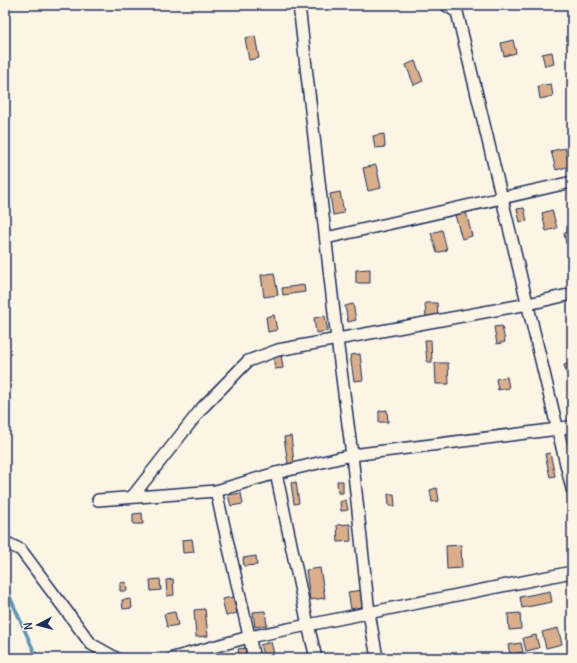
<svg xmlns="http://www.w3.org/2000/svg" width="577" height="663" viewBox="0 0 577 663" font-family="Delius,sans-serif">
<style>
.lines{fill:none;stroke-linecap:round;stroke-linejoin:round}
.stream{stroke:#5f97b3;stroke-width:3.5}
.building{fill:#daae8b;stroke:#1b2f5e}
.street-casing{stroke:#1b2f5e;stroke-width:14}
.street{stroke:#fcf5e5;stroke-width:11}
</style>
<rect width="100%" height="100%" fill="#fcf5e5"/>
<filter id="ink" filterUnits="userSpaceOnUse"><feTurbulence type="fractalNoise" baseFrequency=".025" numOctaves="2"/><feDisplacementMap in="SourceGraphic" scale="8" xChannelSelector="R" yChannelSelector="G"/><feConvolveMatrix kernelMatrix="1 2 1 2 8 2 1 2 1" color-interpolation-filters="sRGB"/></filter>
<g filter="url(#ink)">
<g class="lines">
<path class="stream" d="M5,586L37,658"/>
</g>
<g class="building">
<path d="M255,36L259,58L249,60L245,38Z"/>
<path d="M513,40L516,53L504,56L501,43Z"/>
<path d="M552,52L554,64L545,66L542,54Z"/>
<path d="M415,61L423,81L414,85L406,65Z"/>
<path d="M551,84L553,96L540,99L538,86Z"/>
<path d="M384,134L385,147L375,148L373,136Z"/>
<path d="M565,148L570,166L556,170L551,151Z"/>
<path d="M376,165L381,188L368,191L363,168Z"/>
<path d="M340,192L344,213L333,215L330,194Z"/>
<path d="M524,208L527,221L520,222L517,209Z"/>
<path d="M552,210L557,228L546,231L542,213Z"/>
<path d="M466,212L472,236L462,239L455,215Z"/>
<path d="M442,230L447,250L437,253L431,233Z"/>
<path d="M572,231V242L566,244L564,233Z"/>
<path d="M370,269V283H356V270Z"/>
<path d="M274,273L278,295L264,297L261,275Z"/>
<path d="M304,285L305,292L283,295L282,288Z"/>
<path d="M425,303H437L438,316L426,317Z"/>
<path d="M353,304L356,320L348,322L345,306Z"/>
<path d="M274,315L277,330L268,332L266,317Z"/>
<path d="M325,316L328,331L316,333L314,318Z"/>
<path d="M502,326L505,342L497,344L494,327Z"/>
<path d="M425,340H431L432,362H427Z"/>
<path d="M281,354L283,368L275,369L273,355Z"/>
<path d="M360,354L363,380L354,381L350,355Z"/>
<path d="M572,362V383L570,384L564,365Z"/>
<path d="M435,363H448L449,384H436Z"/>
<path d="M507,377L509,388L498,390L496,379Z"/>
<path d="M387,410L388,422H379V411Z"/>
<path d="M291,436L294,463L288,464L284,437Z"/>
<path d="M550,453L555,476L550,477L545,454Z"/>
<path d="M337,481H343V493H338Z"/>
<path d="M296,482L299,503L294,504L291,483Z"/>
<path d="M437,488L439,501L432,502L430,490Z"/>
<path d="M241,493L243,504L231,506L228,495Z"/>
<path d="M388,494H394L395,506H389Z"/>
<path d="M346,500L348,510L341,511L340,502Z"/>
<path d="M142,513L143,524H133V514Z"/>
<path d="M350,524L351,541L338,542L337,525Z"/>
<path d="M192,539L194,552L183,553L182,540Z"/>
<path d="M461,545L462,568L447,569L446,546Z"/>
<path d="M256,556L257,565L244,566L243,558Z"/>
<path d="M320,568L325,598L310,600L306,570Z"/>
<path d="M160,579L161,590L151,591L150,580Z"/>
<path d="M173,579L174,595L167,596L166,580Z"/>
<path d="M126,582L127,591H120V583Z"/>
<path d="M363,590L366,606L351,609L348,592Z"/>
<path d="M550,591L552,602L522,608L520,597Z"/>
<path d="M233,597L237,613L226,616L222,599Z"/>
<path d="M131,599L132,608L123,609L122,600Z"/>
<path d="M205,609L208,636L196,637L194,610Z"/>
<path d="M265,611L267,625L255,627L253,612Z"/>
<path d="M175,612L178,625L167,627L164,614Z"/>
<path d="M520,613L521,629L509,630L508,614Z"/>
<path d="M558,628L562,644L546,648L542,632Z"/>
<path d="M536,635L539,648L526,651L523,638Z"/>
<path d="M271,642L275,658H264L260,645Z"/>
<path d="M521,643L523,652L510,654L508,645Z"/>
<path d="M245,648L247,658H240L238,649Z"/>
<path d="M338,653L339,658H327V655Z"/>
</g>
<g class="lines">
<defs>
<g id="street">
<path d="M299,5L337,339L352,455L369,613L377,658"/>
<path d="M446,5L457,12L572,489"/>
<path d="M326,238L572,182"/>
<path d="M276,473L308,625L316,658"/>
<path d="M216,491L254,658"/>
<path d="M132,497L202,408L248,361L278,350L528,304L572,294"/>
<path d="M98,500L216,491L276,473L352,455L558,429L572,426"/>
<path d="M5,542L21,550L91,644L116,658"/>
<path d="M173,658L249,637L308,625L572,572"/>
</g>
</defs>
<use href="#street" class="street-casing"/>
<use href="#street" class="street"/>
</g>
</g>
<rect width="577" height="663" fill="none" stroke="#fcf5e5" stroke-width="20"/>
<rect x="10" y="10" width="557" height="643" fill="none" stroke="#1b2f5e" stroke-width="1.5" filter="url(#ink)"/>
<g transform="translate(38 625) rotate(263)" stroke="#fcf5e5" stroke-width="3" paint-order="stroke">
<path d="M0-3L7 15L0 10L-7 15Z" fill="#1b2f5e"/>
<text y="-6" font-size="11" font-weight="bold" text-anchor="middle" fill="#1b2f5e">N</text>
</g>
</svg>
